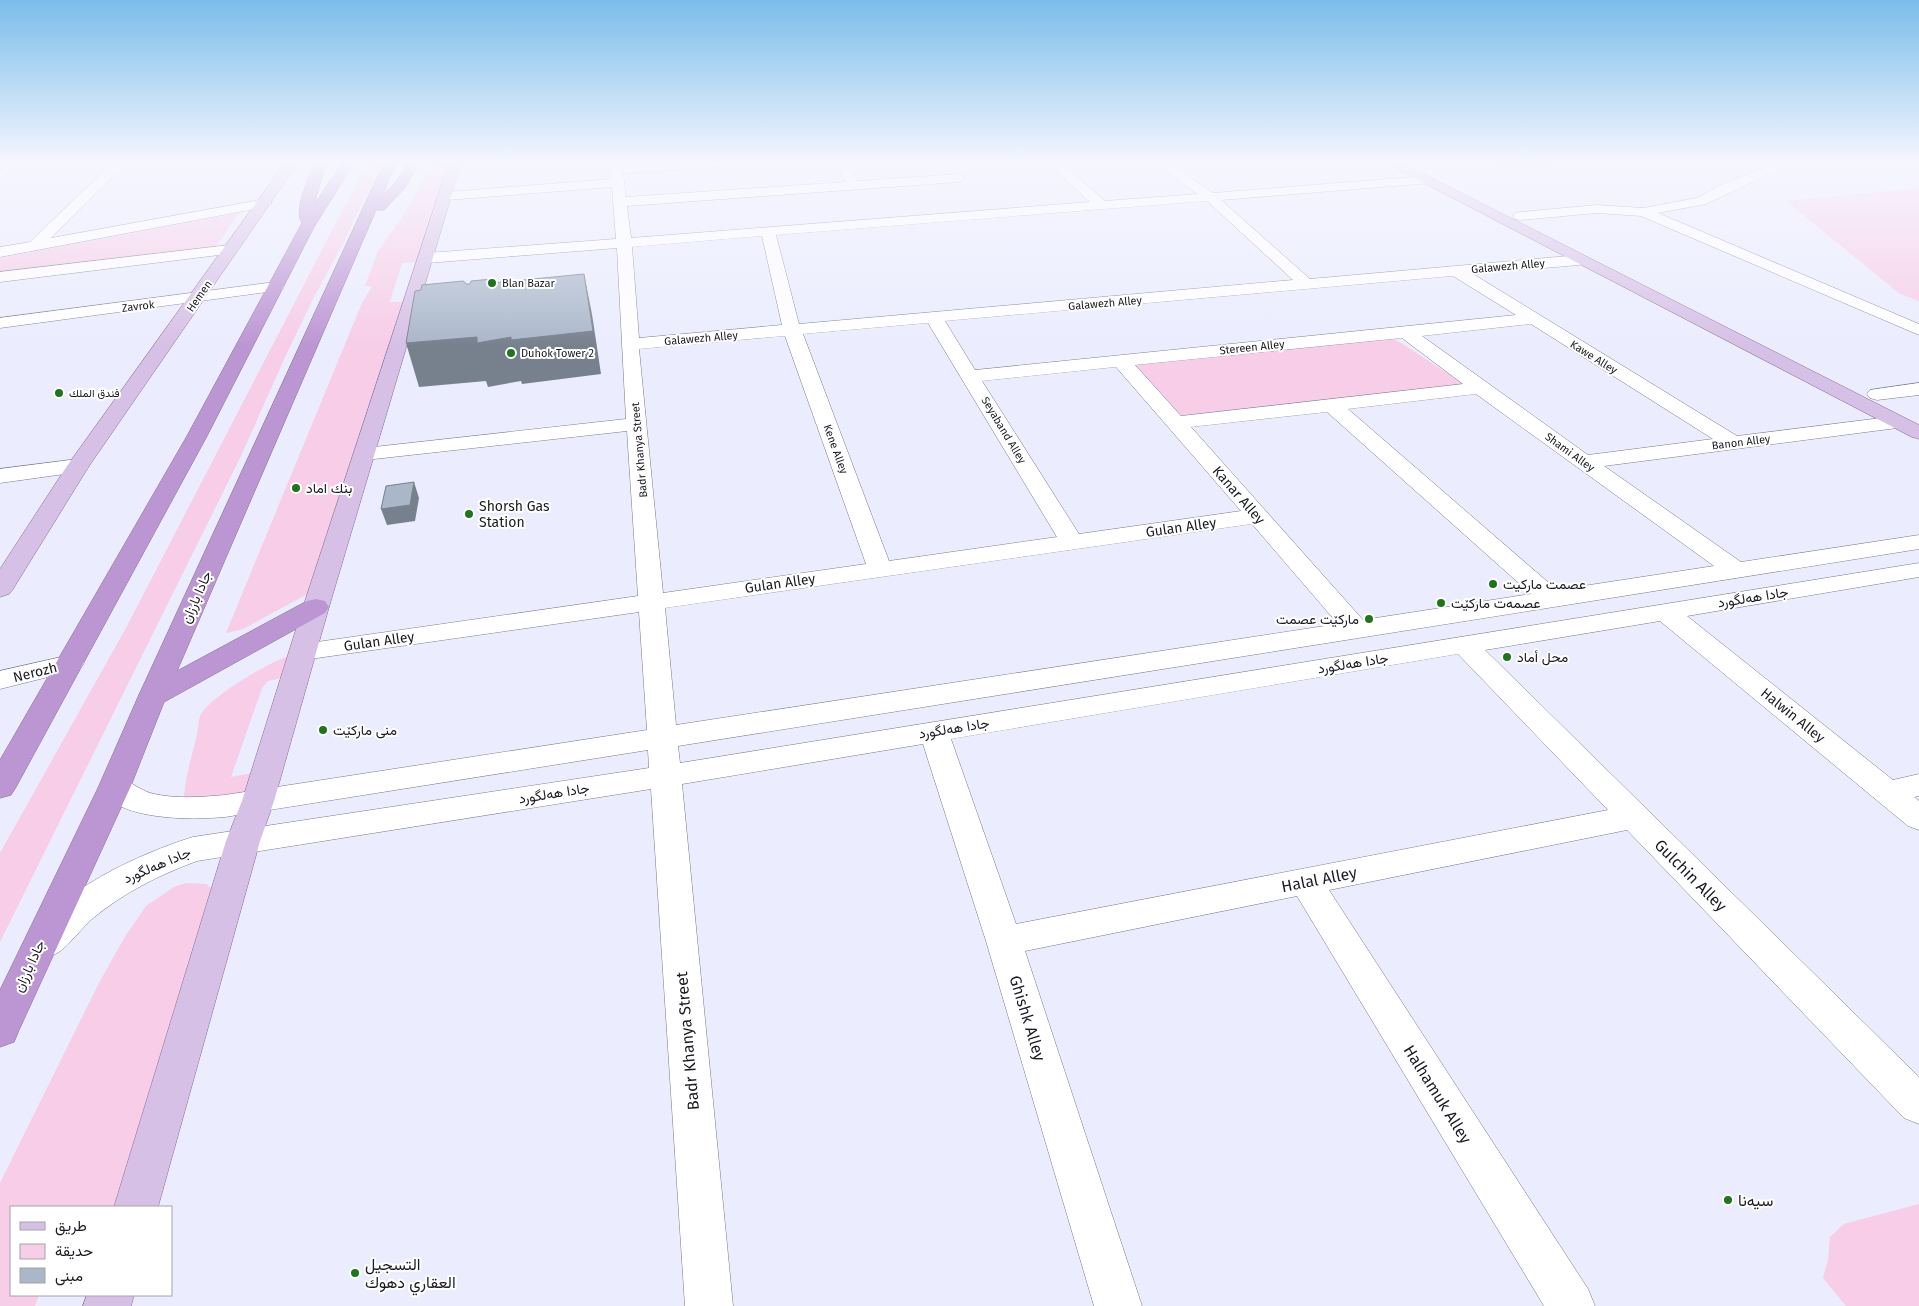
<svg xmlns="http://www.w3.org/2000/svg" width="1919" height="1306" viewBox="0 0 1919 1306" font-family="'Fira Sans',Vazirmatn,sans-serif">
<style>
.green{fill:#f7cde7}
.lines{fill:none;stroke-linecap:round;stroke-linejoin:round}
.minor-casing{stroke:#77788b;stroke-width:1}
.major-casing{stroke:#836b95;stroke-width:1}
.highway-casing{stroke:#836b95;stroke-width:1}
.minor{fill:#fff;fill-rule:evenodd}
.major{fill:#d7c0e5;fill-rule:evenodd}
.highway{fill:#bc96d3;fill-rule:evenodd}
.shaded-wall{fill:#77808d}
.building{fill:#aab7c9;stroke:#77808d}
.poi-dot{fill:#21741e;stroke:#fff;stroke-width:2}
.labels{text-anchor:middle;stroke-width:4;stroke-linejoin:round;paint-order:stroke}
.far-street-label{font-size:11px;fill:#1a1b22;stroke:#fff}
.far-poi-label{font-size:11px;fill:#1a1b22;stroke:#fff;text-anchor:start}
.poi-label{font-size:14px;fill:#1a1b22;stroke:#fff;text-anchor:start}
.street-label{font-size:14px;fill:#1a1b22;stroke:#fff}
.near-street-label{font-size:16px;fill:#1a1b22;stroke:#fff}
.near-poi-label{font-size:16px;fill:#1a1b22;stroke:#fff;text-anchor:start}
</style>
<rect width="100%" height="100%" fill="#ebecfe"/>
<g class="green">
<path d="M367,163H381L342,246L314,297L286,355L240,458L0,942V853L126,628Z"/>
<path d="M432,163H447L418,262L402,263L390,302H407L313,591L243,629L226,633L362,303L372,286H365L378,251L403,216Z"/>
<path d="M1459,163H1557L1544,173Z"/>
<path d="M1919,188V301L1900,294L1786,201Z"/>
<path d="M239,213L214,249L0,276V258Z"/>
<path d="M1393,338L1469,387L1178,420L1128,364Z"/>
<path d="M292,655L290,676L268,681L262,688L231,777L262,771L248,797L190,802L184,796C186,775 192,755 197,735C198,729 198,722 200,716C210,696 271,661 292,655Z"/>
<path d="M186,883L206,884L212,889L217,903L115,1207H11V1295H39L35,1306H0V1183L99,983L126,935L146,906L174,887Z"/>
<path d="M1919,1204V1306H1846L1823,1278L1828,1260L1830,1237L1844,1224Z"/>
</g>
<g class="lines">
<defs>
<g id="minor">
<path d="M5,163H19L5,177L0,178V167Z"/>
<path d="M112,163H126L51,238L265,199L272,203L265,207L0,257V247L30,242Z"/>
<path d="M610,163H622L623,166L661,163H728L722,167L623,173L626,197L846,182L834,163H846L858,181L959,174L966,178L959,182L627,206L631,238L1090,202L1047,163H1061L1105,201L1197,194L1155,163H1170L1213,193L1426,176L1431,177L1433,180L1431,183L1221,200L1310,279L1579,255L1584,257L1587,260L1584,263L1579,265L1473,274L1737,436L1897,416L1904,418L1907,422L1904,426L1897,428L1604,466L1741,562L1919,535V549L678,746L680,763L1919,563V577L1687,616L1893,780L1919,774V796L1914,797L1919,801V830L1908,826L1660,621L1485,650L1919,1077V1124L1904,1118L1627,830L1329,890L1588,1289L1595,1306H1544L1297,896L1025,951L1142,1306H1094L986,941L923,744L682,784L733,1306H685L651,789L197,861C159,875 123,893 92,919C82,928 69,945 59,952C50,958 42,955 33,952L28,942C54,892 141,853 193,837L649,768L648,750L225,817C191,820 118,821 98,788L103,780C127,773 133,789 154,794C178,799 201,797 225,795L647,730L639,612L303,660L293,658L289,652L293,646L303,644L638,596L627,431L365,460L357,459L354,454L357,449L365,448L626,419L617,248L427,263L422,261L419,258L422,255L427,253L616,239L612,187L447,200L440,196L447,192L611,179ZM1207,201L1293,280L799,324L776,235ZM762,236L782,325L639,338L632,247ZM1453,276L1516,315L975,370L945,321ZM928,323L1057,537L889,561L803,334ZM1531,324L1713,439L1588,455L1422,336ZM785,336L866,564L663,593L639,349ZM1402,338L1463,384L1181,416L1135,365ZM1116,367L1241,511L1079,534L982,381ZM1476,394L1714,566L1557,590L1348,409ZM1327,412L1531,594L1363,620L1191,427ZM1252,524L1338,624L676,725L665,608ZM1458,654L1608,810L1016,924L951,739Z"/>
<path d="M1775,163H1793L1706,204L1658,213L1919,324V335L1641,216L1597,213L1520,220L1515,219L1513,216L1515,213L1520,212L1597,205L1643,208L1697,198L1721,185Z"/>
<path d="M230,245L235,247L238,250L235,253L0,282V272Z"/>
<path d="M276,282L282,284L284,287L282,290L0,328V318Z"/>
<path d="M1919,383V395L1877,400L1870,398L1867,394L1870,390Z"/>
<path d="M78,459L86,461L89,466L86,471L0,483V469Z"/>
<path d="M70,655L80,657L84,663L80,669L0,689V671Z"/>
</g>
<g id="major">
<path d="M285,163H298L89,466L13,589L9,594L0,597V569L67,466Z"/>
<path d="M449,163H461L329,607L274,801L260,841L158,1207H114L226,841L242,801L303,607Z"/>
<path d="M1386,163H1402L1919,425V439L1912,437Z"/>
<path d="M87,1295H134L131,1306H83Z"/>
</g>
<g id="highway">
<path d="M314,163H326L314,205L342,163H354L314,227L207,436L16,787L11,795L0,798V760L187,436L302,223C293,211 309,177 314,163Z"/>
<path d="M384,163H396L382,196L395,183L407,163H419L405,188L384,210H376L177,671L307,601L316,599L325,601L329,607L325,613L164,702L130,788L19,1030L14,1042L0,1047V990L98,788L138,697Z"/>
</g>
</defs>
<use href="#minor" class="minor-casing"/>
<use href="#major" class="major-casing"/>
<use href="#highway" class="highway-casing"/>
<use href="#minor" class="minor"/>
<use href="#major" class="major"/>
<use href="#highway" class="highway"/>
</g>
<g class="shaded-wall">
<path d="M584,274L592,314L601,374L522,384L521,381L488,387L486,381L419,387L406,343Z"/>
<path d="M414,482L419,498L415,521L387,525L381,509Z"/>
</g>
<g class="building">
<path d="M584,274L593,331L511,340V337L477,343V337L406,343L415,291L421,290L422,285L463,281L467,284H470L471,281L492,279V283Z"/>
<path d="M414,482L410,505L381,509L386,486Z"/>
</g>
<linearGradient id="sky" x2="0" y2="1"><stop stop-color="#7bbdea"/><stop offset="0.47" stop-color="#f6f6ff"/><stop offset="1" stop-color="#f6f6ff" stop-opacity="0"/></linearGradient>
<rect width="1919" height="346" fill="url(#sky)"/>
<g class="poi-dot">
<circle cx="492" cy="283" r="5"/>
<circle cx="511" cy="353" r="5"/>
<circle cx="59" cy="393" r="5"/>
<circle cx="296" cy="488" r="5"/>
<circle cx="469" cy="514" r="5"/>
<circle cx="1493" cy="584" r="5"/>
<circle cx="1441" cy="603" r="5"/>
<circle cx="1369" cy="619" r="5"/>
<circle cx="1507" cy="657" r="5"/>
<circle cx="323" cy="730" r="5"/>
<circle cx="1728" cy="1200" r="5"/>
<circle cx="355" cy="1273" r="5"/>
</g>
<g class="labels">
<g class="far-street-label">
<text transform="translate(1508 266) rotate(-5)" y="4">Galawezh Alley</text>
<text transform="translate(199 296) rotate(-55)" y="4">Hemen</text>
<text transform="translate(1105 303) rotate(-5)" y="4">Galawezh Alley</text>
<text transform="translate(138 306) rotate(-7)" y="4">Zavrok</text>
<text transform="translate(701 338) rotate(-5)" y="4">Galawezh Alley</text>
<text transform="translate(1252 347) rotate(-6)" y="4">Stereen Alley</text>
<text transform="translate(1594 357) rotate(32)" y="4">Kawe Alley</text>
<text transform="translate(1004 430) rotate(59)" y="4">Seyaband Alley</text>
<text transform="translate(1741 442) rotate(-7)" y="4">Banon Alley</text>
<text transform="translate(836 449) rotate(70)" y="4">Kene Alley</text>
<text transform="translate(639 450) rotate(-95)" y="4">Badr Khanya Street</text>
<text transform="translate(1570 452) rotate(36)" y="4">Shami Alley</text>
</g>
<g class="far-poi-label">
<text x="502" y="287">Blan Bazar</text>
<text x="521" y="357">Duhok Tower 2</text>
<text x="69" y="397">فندق الملك</text>
</g>
<g class="poi-label">
<text x="306" y="493">بنك اماد</text>
<text x="479" y="511">Shorsh Gas<tspan x="479" dy="16">Station</tspan></text>
<text x="1503" y="589">عصمت ماركيت</text>
<text x="1451" y="608">عصمه‌ت ماركێت</text>
<text x="1359" y="624" text-anchor="end">ماركێت عصمت</text>
<text x="1517" y="662">محل أماد</text>
<text x="333" y="735">منی مارکێت</text>
</g>
<g class="street-label">
<text transform="translate(1239 495) rotate(49)" y="5">Kanar Alley</text>
<text transform="translate(1181 527) rotate(-8)" y="5">Gulan Alley</text>
<text transform="translate(780 583) rotate(-8)" y="5">Gulan Alley</text>
<text transform="translate(196 597) rotate(-66)" y="5">جادا بارزان</text>
<text transform="translate(1753 597) rotate(-9)" y="5">جادا هەلگورد</text>
<text transform="translate(379 641) rotate(-8)" y="5">Gulan Alley</text>
<text transform="translate(1353 663) rotate(-9)" y="5">جادا هەلگورد</text>
<text transform="translate(35 672) rotate(-14)" y="5">Nerozh</text>
<text transform="translate(1793 715) rotate(39)" y="5">Halwin Alley</text>
<text transform="translate(954 728) rotate(-9)" y="5">جادا هەلگورد</text>
<text transform="translate(554 793) rotate(-9)" y="5">جادا هەلگورد</text>
<text transform="translate(157 865) rotate(-23)" y="5">جادا هەلگورد</text>
<text transform="translate(29 966) rotate(-65)" y="5">جادا بارزان</text>
</g>
<g class="near-street-label">
<text transform="translate(1691 875) rotate(45)" y="6">Gulchin Alley</text>
<text transform="translate(1319 879) rotate(-11)" y="6">Halal Alley</text>
<text transform="translate(1028 1018) rotate(73)" y="6">Ghishk Alley</text>
<text transform="translate(687 1041) rotate(-95)" y="6">Badr Khanya Street</text>
<text transform="translate(1438 1094) rotate(58)" y="6">Halhamuk Alley</text>
</g>
<g class="near-poi-label">
<text x="1738" y="1206">سیەنا</text>
<text x="365" y="1270">التسجيل<tspan x="365" dy="18">العقاري دهوك</tspan></text>
</g>
</g>
<rect x="10" y="1206" width="162" height="90" fill="#ffffff" stroke="#a3a4a7"/>
<rect x="20" y="1222" width="25" height="8" fill="#d7c0e5" stroke="#a3a4a7"/>
<text x="55" y="1231" font-size="15" fill="#1a1b22">طريق</text>
<rect x="20" y="1244" width="25" height="15" fill="#f7cde7" stroke="#a3a4a7"/>
<text x="55" y="1256" font-size="15" fill="#1a1b22">حديقة</text>
<rect x="20" y="1268" width="25" height="15" fill="#aab7c9" stroke="#a3a4a7"/>
<text x="55" y="1281" font-size="15" fill="#1a1b22">مبنى</text>
</svg>
